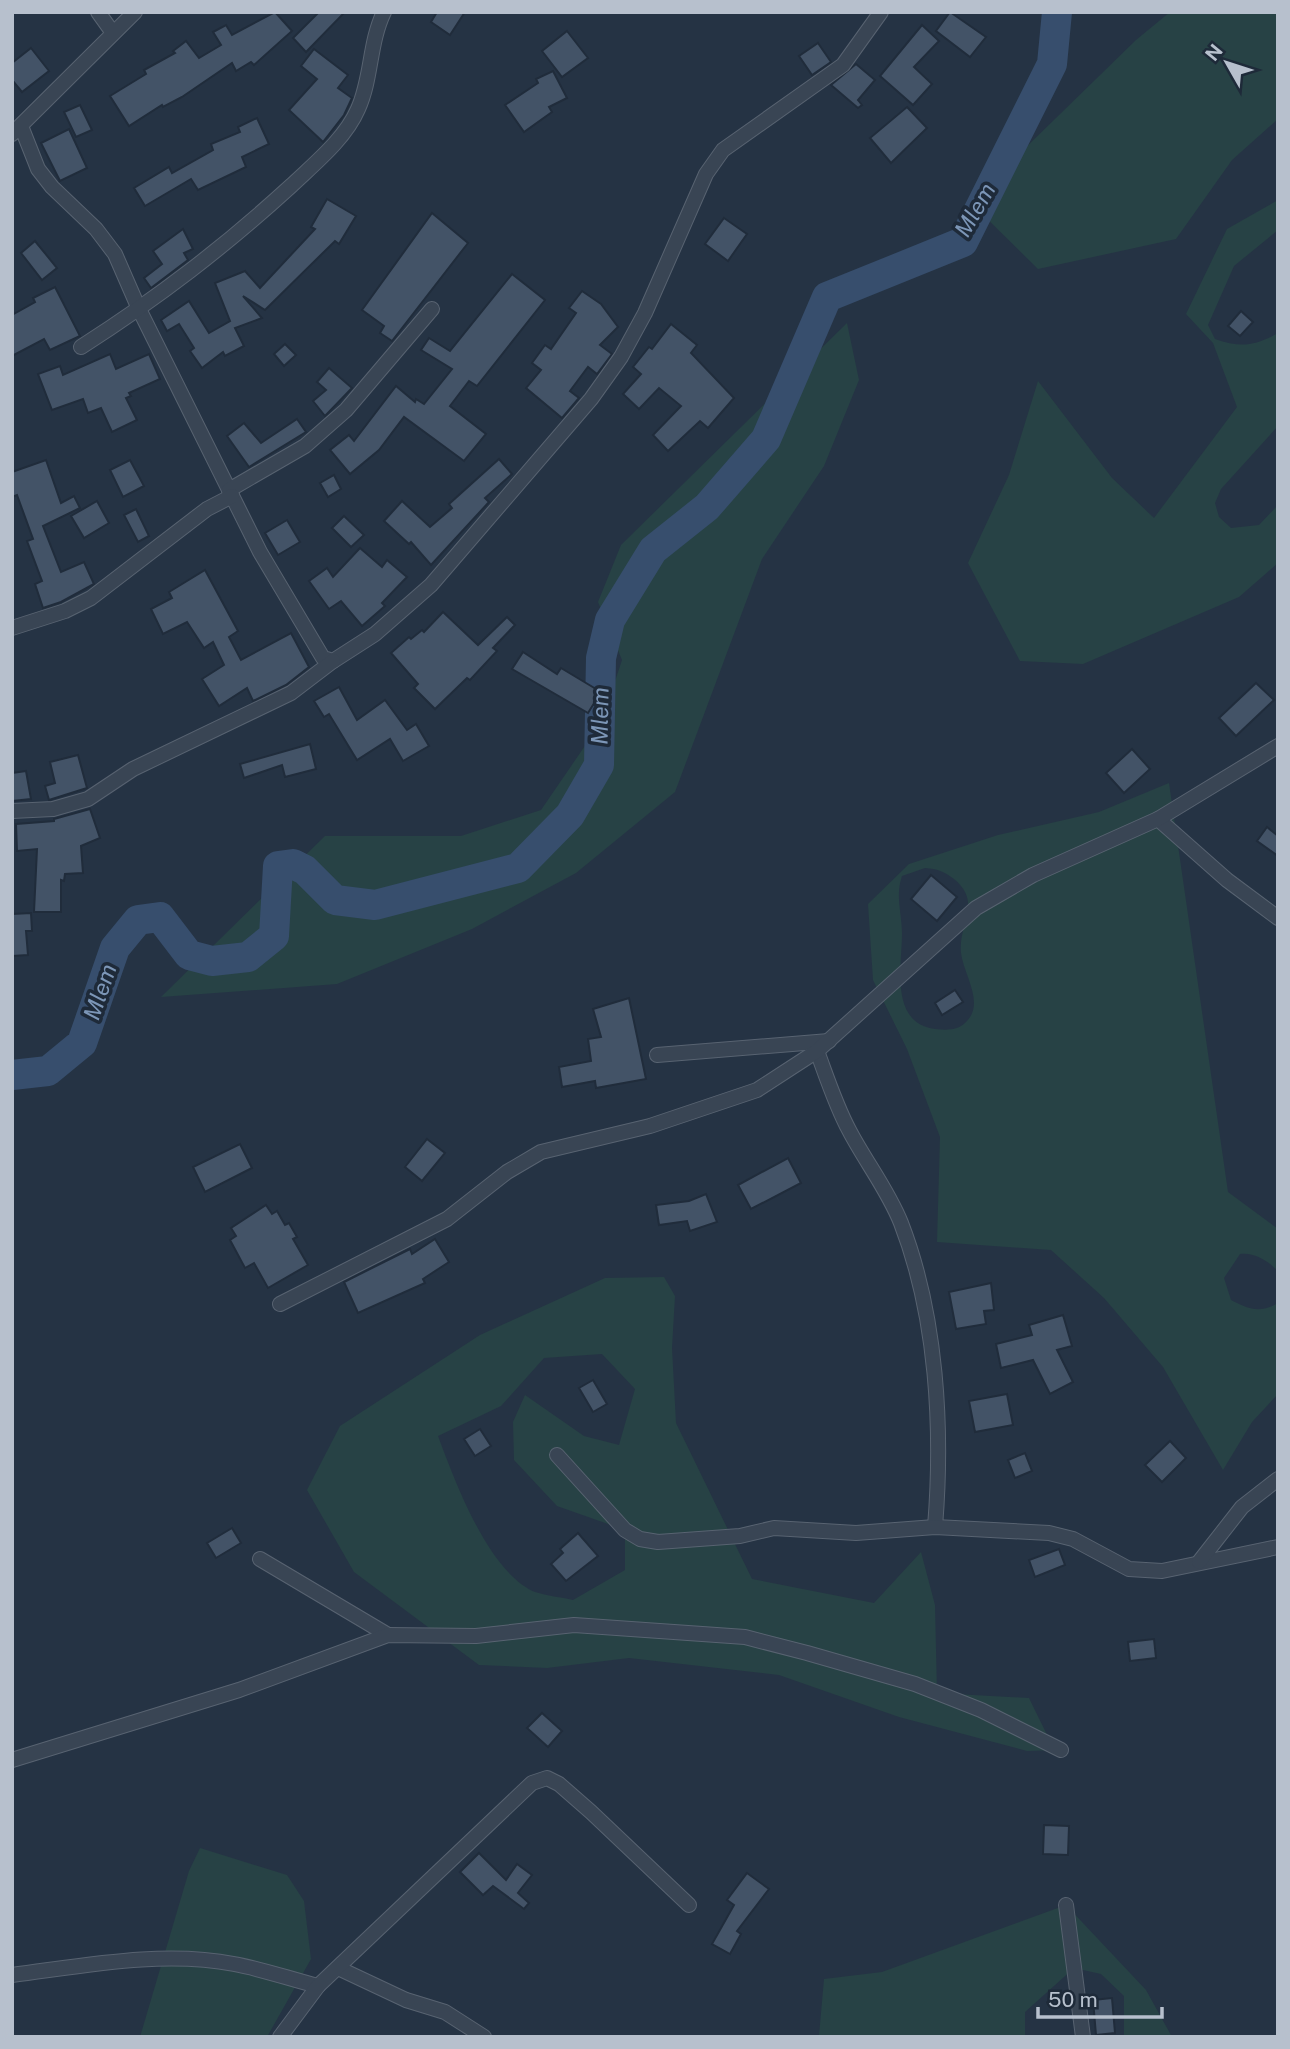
<svg xmlns="http://www.w3.org/2000/svg" width="1290" height="2049" viewBox="0 0 1290 2049" font-family="'Public Sans',sans-serif">
<style>
.green{fill:#274245;fill-rule:evenodd}
.lines{fill:none;stroke-linecap:round;stroke-linejoin:round}
.river{stroke:#374e6d;stroke-width:30}
.building{fill:#435367;stroke:#202c3b;stroke-width:2}
.minor-casing{stroke:#586371;stroke-width:16}
.minor{stroke:#394554;stroke-width:14}
.labels{text-anchor:middle;stroke-width:7;stroke-linejoin:round;paint-order:stroke}
.water-label{font-size:23px;font-style:italic;fill:#7c96b7;stroke:#1e2a39}
</style>
<rect width="100%" height="100%" fill="#253344"/>
<g class="green">
<path d="M1170,12H1278V119L1232,160L1176,239L1038,269L970,202L1136,40Z"/>
<path d="M1278,200V230L1234,266L1208,325L1215,339C1241,348 1255,346 1278,333V426L1221,489L1215,503L1219,517L1231,528L1259,525L1278,505V563L1239,597L1083,664L1020,661L968,563L1009,475L1038,381L1112,478L1154,518L1237,407L1213,343L1186,314L1227,229Z"/>
<path d="M847,323L859,380L824,466L762,559L675,792L576,873L472,929L337,984L161,997L325,836H461L541,810L602,721L622,660L598,602L621,545Z"/>
<path d="M1169,783L1228,1192L1278,1229V1271C1268,1261 1255,1252 1240,1254L1224,1278L1231,1300C1249,1309 1259,1314 1278,1303V1394L1252,1422L1223,1470L1163,1367L1104,1298L1051,1250L937,1242L940,1137L907,1049L873,980L868,904L909,864L998,835L1099,812ZM925,868C938,869 943,871 954,879C983,903 958,924 961,953C964,976 986,1004 965,1023C957,1031 945,1030 935,1029C889,1023 902,965 902,934C902,913 895,896 902,876Z"/>
<path d="M664,1277L675,1296L672,1348L676,1423L752,1579L874,1603L921,1552L935,1605L937,1693L1029,1698L1053,1747L1061,1750L1027,1751L899,1717L779,1675L629,1658L547,1668L479,1665L354,1572L307,1490L340,1426L480,1335L605,1278ZM602,1354L635,1389L619,1445L584,1436L525,1395L513,1422L514,1460L557,1506L625,1530V1570L573,1600C561,1597 547,1596 535,1592C488,1572 455,1481 438,1436L501,1406L544,1358Z"/>
<path d="M200,1848L287,1875L304,1901L311,1959L267,2037H140L189,1871Z"/>
<path d="M1066,1905L1146,1990L1172,2037H1124V1996L1101,1974L1074,1968L1025,2012V2037L819,2036L824,1979L882,1972Z"/>
</g>
<g class="lines">
<path class="river" d="M12,1075L48,1071L82,1043L115,948L138,920L160,917L189,955L212,961L248,957L274,936L278,866L293,864L305,870L335,900L375,905L518,868L570,815L599,765L601,658L610,620L653,550L707,507L766,439L827,297L963,242L1052,64L1057,12"/>
</g>
<g class="building">
<path d="M275,12L292,31L254,65L251,62L236,71L232,63L182,97L163,107L162,105L129,126L110,96L146,74L144,70L175,53L173,51L186,41L199,58L221,45L213,32L226,25L232,35Z"/>
<path d="M319,12H345L306,52L293,38Z"/>
<path d="M437,12H465L450,35L431,22Z"/>
<path d="M950,12L986,37L970,57L936,31Z"/>
<path d="M922,25L939,41L914,67L932,84L913,105L880,76Z"/>
<path d="M567,31L588,58L562,77L542,51Z"/>
<path d="M818,43L831,62L812,75L799,56Z"/>
<path d="M31,48L49,71L22,92L12,80V63Z"/>
<path d="M314,49L348,75L338,88L352,98L344,115L323,142L289,110L317,79L301,66Z"/>
<path d="M856,64L875,80L858,100L862,105L858,108L831,85Z"/>
<path d="M553,71L567,98L549,107L552,112L524,132L505,105L538,83L536,79Z"/>
<path d="M80,105L92,130L76,137L64,112Z"/>
<path d="M907,107L927,128L891,163L870,138Z"/>
<path d="M257,118L269,144L242,157L246,167L198,190L191,179L145,206L134,188L169,167L172,173L213,150L211,144L240,132L238,127Z"/>
<path d="M69,129L87,168L60,181L41,143Z"/>
<path d="M327,199L356,216L339,244L335,241L265,310L243,296L262,318L235,328L244,346L225,356L223,352L202,368L190,351L194,348L179,324L167,331L161,320L189,301L209,333L230,321L215,283L245,271L260,288L315,229L311,227Z"/>
<path d="M432,213L468,243L392,341L380,333L384,326L362,310Z"/>
<path d="M724,218L747,234L728,261L705,244Z"/>
<path d="M183,229L193,249L184,253L188,260L151,288L144,278L162,264L153,251Z"/>
<path d="M35,241L57,268L42,280L21,253Z"/>
<path d="M512,274L545,300L477,386L469,381L450,406L486,434L464,461L404,417L379,450L350,474L330,450L349,435L354,441L396,386L415,402L416,399L424,404L452,369L421,350L429,338L450,351Z"/>
<path d="M55,287L80,336L50,350L44,339L12,356V315L35,302L33,298Z"/>
<path d="M582,291L601,304L618,327L600,345L612,354L597,374L588,367L570,391L579,398L562,418L526,388L541,370L532,363L545,345L551,349L576,313L569,308Z"/>
<path d="M1241,311L1253,322L1240,336L1228,326Z"/>
<path d="M671,324L697,345L691,353L734,398L708,428L700,421L668,451L653,435L681,406L659,388L639,409L623,394L641,374L633,367L649,347L652,349Z"/>
<path d="M285,344L296,355L284,366L274,354Z"/>
<path d="M110,354L116,369L149,354L160,379L129,393L131,396L126,398L137,420L112,432L101,408L88,413L83,399L52,410L38,374L60,366L63,375Z"/>
<path d="M329,368L352,388L325,416L313,401L326,390L317,382Z"/>
<path d="M297,419L306,432L249,467L227,436L244,423L261,443Z"/>
<path d="M499,459L512,474L485,498L489,502L431,565L411,542L409,544L384,521L402,501L430,527L452,508L449,504Z"/>
<path d="M46,460L61,503L74,496L80,508L43,526L61,572L84,562L94,584L61,602L43,608L35,584L42,581L27,541L33,539L17,495L12,497V472Z"/>
<path d="M130,460L144,486L123,497L110,470Z"/>
<path d="M334,475L341,489L328,497L320,483Z"/>
<path d="M97,501L109,523L84,538L71,516Z"/>
<path d="M136,509L149,536L138,542L124,515Z"/>
<path d="M344,516L364,535L351,547L332,528Z"/>
<path d="M287,520L300,542L278,555L265,533Z"/>
<path d="M360,548L382,567L387,560L407,577L382,603L385,606L362,626L341,601L329,609L309,581L327,568L333,577Z"/>
<path d="M205,570L238,631L229,637L241,660L291,633L309,667L286,685L253,701L247,688L219,706L202,679L224,665L213,642L204,648L187,622L163,634L151,609L172,598L169,592Z"/>
<path d="M443,612L478,645L507,617L515,625L493,648L497,651L470,680L467,678L435,709L414,688L418,684L391,653L409,637L411,639L422,630L424,632Z"/>
<path d="M523,652L557,674L561,668L601,692L588,713L512,669Z"/>
<path d="M1256,683L1274,700L1236,736L1219,718Z"/>
<path d="M339,687L357,720L385,700L407,730L416,724L429,746L403,761L390,739L357,760L329,714L324,717L314,701Z"/>
<path d="M310,744L316,769L285,777L282,765L244,778L240,764Z"/>
<path d="M1132,749L1150,769L1124,793L1106,773Z"/>
<path d="M78,755L87,788L49,800L45,786L55,783L50,762Z"/>
<path d="M26,771L31,799L12,801V773Z"/>
<path d="M90,809L100,838L81,846L83,873L65,874L64,881L61,880V912H34L37,849L17,851L16,824L54,821V819Z"/>
<path d="M1267,827L1278,836V856L1257,841Z"/>
<path d="M931,875L957,897L937,921L911,899Z"/>
<path d="M31,913L32,931H26L28,955L12,956V914Z"/>
<path d="M955,990L963,1002L942,1015L935,1003Z"/>
<path d="M629,998L646,1079L596,1088L595,1081L562,1087L559,1067L591,1061L588,1039L601,1037L593,1009Z"/>
<path d="M427,1139L445,1153L422,1181L405,1167Z"/>
<path d="M240,1144L252,1168L205,1192L193,1167Z"/>
<path d="M788,1158L801,1183L751,1209L738,1185Z"/>
<path d="M706,1194L717,1222L690,1231L687,1221L659,1225L656,1205L689,1201Z"/>
<path d="M266,1205L272,1214L277,1211L285,1225L289,1223L297,1237L293,1239L308,1265L268,1288L254,1263L245,1268L230,1240L236,1236L231,1228Z"/>
<path d="M435,1239L449,1262L423,1279L425,1283L358,1313L344,1282L410,1249L412,1254Z"/>
<path d="M991,1283L994,1310L984,1311L986,1324L956,1329L949,1292Z"/>
<path d="M1063,1315L1072,1346L1057,1350L1073,1382L1050,1394L1033,1360L1001,1368L996,1344L1032,1335L1029,1325Z"/>
<path d="M593,1380L607,1404L593,1412L579,1388Z"/>
<path d="M1007,1394L1013,1425L975,1432L969,1401Z"/>
<path d="M480,1429L491,1446L475,1456L464,1439Z"/>
<path d="M1170,1441L1186,1458L1162,1482L1145,1465Z"/>
<path d="M1025,1453L1032,1471L1015,1478L1008,1460Z"/>
<path d="M232,1528L241,1543L216,1558L207,1543Z"/>
<path d="M578,1533L598,1556L566,1581L551,1564L563,1553L560,1549Z"/>
<path d="M1059,1549L1065,1565L1035,1577L1029,1560Z"/>
<path d="M1154,1639L1156,1658L1130,1661L1128,1642Z"/>
<path d="M542,1713L562,1731L548,1747L527,1728Z"/>
<path d="M1044,1825L1069,1826L1068,1855L1043,1854Z"/>
<path d="M479,1853L506,1880L517,1864L532,1875L518,1893L529,1903L524,1909L493,1886L483,1895L460,1872Z"/>
<path d="M747,1873L769,1889L737,1931L741,1934L730,1954L712,1944L734,1905L727,1900Z"/>
<path d="M1112,1998L1115,2033L1096,2035L1093,2000Z"/>
</g>
<g class="lines">
<defs>
<g id="minor">
<path d="M98,12L113,33"/>
<path d="M21,126L38,169L52,187L96,229L115,254L139,309L260,552L323,658L333,661L375,634L431,585L591,399L621,357L645,313L706,174L723,150L843,65L881,12"/>
<path d="M12,134L135,12"/>
<path d="M81,347C159,297 223,248 292,185C315,163 345,139 358,109C372,78 369,43 384,12"/>
<path d="M229,490L305,446L346,410L432,309"/>
<path d="M12,628L65,611L91,598L207,509L232,496"/>
<path d="M12,811L53,809L88,799L133,769L291,693L333,661"/>
<path d="M1158,819L1227,880L1278,918"/>
<path d="M817,1051C827,1078 836,1106 849,1130C865,1161 888,1190 901,1223C937,1316 943,1429 935,1527"/>
<path d="M657,1055L829,1041"/>
<path d="M280,1304L447,1219L507,1172L541,1152L650,1126L757,1090L817,1051L976,908L1033,875L1158,819L1278,746"/>
<path d="M557,1455L625,1530L640,1539L658,1542L740,1536L774,1528L856,1533L935,1527L1049,1533L1073,1539L1129,1569L1162,1571L1278,1547"/>
<path d="M260,1559L388,1635"/>
<path d="M1199,1562L1242,1507L1278,1479"/>
<path d="M12,1760L239,1690L388,1635L476,1636L574,1625L745,1637L807,1653L915,1684L981,1710L1061,1750"/>
<path d="M1066,1905L1083,2037"/>
<path d="M338,1968L406,2000L445,2012L484,2037"/>
<path d="M12,1975C83,1966 162,1950 234,1964C262,1969 290,1979 318,1986"/>
<path d="M280,2037L318,1986L532,1783L547,1778L559,1784L591,1812L689,1905"/>
</g>
</defs>
<use href="#minor" class="minor-casing"/>
<use href="#minor" class="minor"/>
</g>
<g class="labels">
<g class="water-label">
<text transform="translate(975 210) rotate(-60)" y="8">Mlem</text>
<text transform="translate(600 716) rotate(-89)" y="8">Mlem</text>
<text transform="translate(100 992) rotate(-71)" y="8">Mlem</text>
</g>
</g>
<rect width="1290" height="2049" fill="none" stroke="#b7c0cd" stroke-width="28"/>
<g transform="translate(1227 63) rotate(309)" stroke="#1e2a39" stroke-width="5" paint-order="stroke">
<path d="M0-5L12 26L0 18L-12 26Z" fill="#b7c0cd"/>
<text y="-10" font-size="19" font-weight="bold" text-anchor="middle" fill="#b7c0cd">N</text>
</g>
<path d="M1038 2007v10h124v-10" fill="none" stroke="#b7c0cd" stroke-width="3.5"/>
<text x="1048" y="2007" font-size="21" fill="#b7c0cd" stroke="#1e2a39" stroke-width="5" paint-order="stroke">50 m</text>
</svg>
